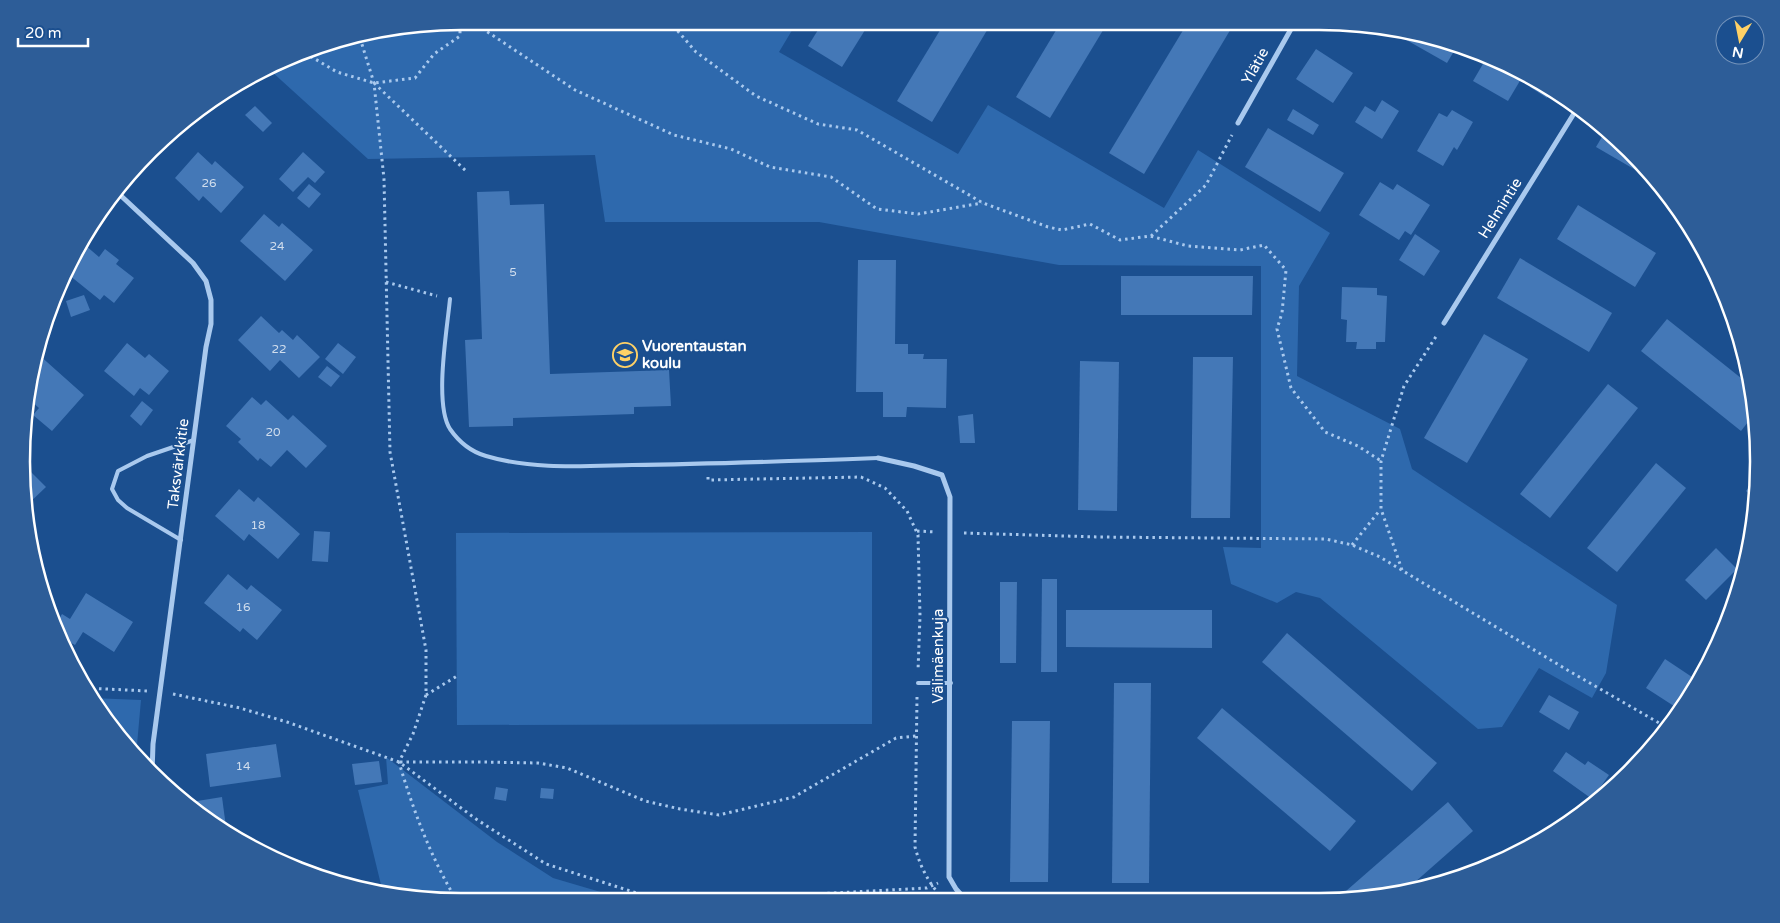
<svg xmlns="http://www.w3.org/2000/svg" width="1780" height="923" viewBox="0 0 1780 923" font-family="'Varela Round',sans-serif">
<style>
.green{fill:#2e69ad}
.building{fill:#4478b7}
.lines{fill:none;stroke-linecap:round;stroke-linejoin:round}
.path{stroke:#a9c9ee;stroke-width:3;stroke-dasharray:2.5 4;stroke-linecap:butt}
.lane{stroke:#a9c9ee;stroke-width:4}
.street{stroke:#a9c9ee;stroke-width:5}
.labels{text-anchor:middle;stroke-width:4;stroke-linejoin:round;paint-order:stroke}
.number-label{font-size:12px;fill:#d0dded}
.street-label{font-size:15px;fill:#fff;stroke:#1b4f8f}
.poi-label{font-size:15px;font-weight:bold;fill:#fff;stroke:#1b4f8f;text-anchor:start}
.rim{fill:none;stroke:#fff;stroke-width:2.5}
</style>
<rect width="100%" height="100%" fill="#1b4f8f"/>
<g class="green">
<path d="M462,21L797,22L779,52L958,154L988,105L1164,208L1198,150L1330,233L1299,286L1297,376L1400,429L1412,469L1617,605L1606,673L1592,698L1539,668L1502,727L1478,729L1320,598L1296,592L1277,603L1231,584L1223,547L1261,548V266L1059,265L819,222H605L595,155L368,159L271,71L320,45Z"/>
<path d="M872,532V724L457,725L456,533Z"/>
<path d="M91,698L141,700L136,756L96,706Z"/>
<path d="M386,757L497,842L553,878L621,898V900L433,901L383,893L358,790L388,784Z"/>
</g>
<g class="building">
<path d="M823,22H870L842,67L808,46Z"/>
<path d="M945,22H992L932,122L897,101Z"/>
<path d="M1061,22H1108L1050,118L1016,97Z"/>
<path d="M1188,22H1235L1144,174L1109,153Z"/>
<path d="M1387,29L1433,36L1457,46L1447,63Z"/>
<path d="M1316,49L1353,73L1333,103L1296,79Z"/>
<path d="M1487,57L1513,67L1524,74L1508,101L1473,81Z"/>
<path d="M1534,80L1551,90L1547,98L1530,87Z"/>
<path d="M1382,100L1399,111L1382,139L1355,122L1365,106L1375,112Z"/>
<path d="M255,106L272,123L263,132L245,115Z"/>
<path d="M1293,109L1319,125L1313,135L1287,120Z"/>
<path d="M1452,110L1473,122L1457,150L1454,147L1443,166L1417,151L1439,113L1447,117Z"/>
<path d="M183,123L185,125L165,146L163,144Z"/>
<path d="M1268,128L1344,173L1320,212L1245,167Z"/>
<path d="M1606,130L1650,171L1658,183L1596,147Z"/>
<path d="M198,152L212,165L215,161L244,187L221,213L203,196L199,201L175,178Z"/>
<path d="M303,152L325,172L315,183L308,177L293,192L279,179Z"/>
<path d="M1380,182L1393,190L1397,184L1430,205L1411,235L1405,231L1399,240L1359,215Z"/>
<path d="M309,184L321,194L309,208L297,198Z"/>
<path d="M509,191L510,205L544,204L550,374L669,370L671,406L634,407V414L513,418V426L469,427L465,340L482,339L477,192Z"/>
<path d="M1578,205L1656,253L1635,287L1557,239Z"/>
<path d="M264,214L279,227L282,223L313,250L285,281L240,241Z"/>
<path d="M1415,234L1440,251L1424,276L1399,260Z"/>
<path d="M85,245L99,257L105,249L119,260L116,264L134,278L114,303L104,295L100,300L69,275L80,252Z"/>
<path d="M1520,258L1612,313L1589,352L1497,298Z"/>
<path d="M858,260H896L895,344H908V354H924L923,359H947L946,408L907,407L906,417H883V392H856Z"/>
<path d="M1121,276H1253L1252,315H1121Z"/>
<path d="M1342,287L1377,288V295L1387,296L1385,342H1376V349H1356L1357,342H1346L1347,320L1341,319Z"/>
<path d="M84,295L90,310L71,317L66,301Z"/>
<path d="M261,316L279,333L282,330L293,340L297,335L320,357L299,378L280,360L270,371L238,340Z"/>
<path d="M1667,319L1751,386L1755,413L1741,431L1641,351Z"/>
<path d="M1484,334L1528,359L1467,463L1424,438Z"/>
<path d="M127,343L145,358L149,354L169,371L149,395L140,388L134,396L104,371Z"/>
<path d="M338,343L356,357L343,374L325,359Z"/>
<path d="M38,354L84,395L52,431L33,415L39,408L31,401L35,357Z"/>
<path d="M1193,357H1233L1230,518H1191Z"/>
<path d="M1080,361L1119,362L1117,511L1078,510Z"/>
<path d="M327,366L340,376L331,387L318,377Z"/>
<path d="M1608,384L1638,408L1550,518L1520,494Z"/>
<path d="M252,397L261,405L266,400L288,420L293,415L327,446L306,468L287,450L271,467L260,458L258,461L238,442L241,439L226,426Z"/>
<path d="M142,401L153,410L141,426L130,416Z"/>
<path d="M973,414L975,443H960L958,416Z"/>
<path d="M1656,463L1686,488L1617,572L1587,548Z"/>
<path d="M25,466L46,487L26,506L22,491Z"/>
<path d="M1757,478L1758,491L1756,500L1746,491Z"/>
<path d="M239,489L254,502L258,497L300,534L278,559L249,534L244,541L215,516Z"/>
<path d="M314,531L330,532L328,562L312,561Z"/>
<path d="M1716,548L1737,569L1706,600L1685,580Z"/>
<path d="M228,574L247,590L251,585L282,610L257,640L243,628L240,632L204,603Z"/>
<path d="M1042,579H1057V672H1041Z"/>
<path d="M1000,582H1017L1016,663H1000Z"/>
<path d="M86,593L133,622L114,652L83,632L75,645L57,635L55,630L54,627L62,614L70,619Z"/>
<path d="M1066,610H1212V648L1066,647Z"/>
<path d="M1287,633L1437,763L1412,791L1262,662Z"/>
<path d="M1665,659L1695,679L1677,708L1646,688Z"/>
<path d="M1114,683H1151L1149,883H1112Z"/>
<path d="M1549,695L1579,712L1569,730L1539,712Z"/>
<path d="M1222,708L1356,821L1330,851L1197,738Z"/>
<path d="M1012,721H1050L1048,882H1010Z"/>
<path d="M276,744L281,777L210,787L206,754Z"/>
<path d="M1566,752L1585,765L1588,761L1609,775L1592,799L1553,771Z"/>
<path d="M379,761L382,782L355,785L352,764Z"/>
<path d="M496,787L508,789L506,801L494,799Z"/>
<path d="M541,788L554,789L553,799L540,798Z"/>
<path d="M222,797L226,827L191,802Z"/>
<path d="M1448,802L1473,831L1406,890L1376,898H1338Z"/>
</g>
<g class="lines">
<g class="path">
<path d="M471,21L575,90L674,135L731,149L770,167L831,177L877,209L918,214L982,203"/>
<path d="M669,21L696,52L756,96L818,124L857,130L983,203L1048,227L1062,230L1090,224L1120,240L1150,236L1188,246L1240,250L1264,245L1286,270L1282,313L1277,329L1291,388L1325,432L1358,446L1381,461"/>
<path d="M360,38L374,83L384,179L390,452L426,650V695L413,734L399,762C413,810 431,858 457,901"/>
<path d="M305,53L337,72L374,83L415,78L434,54L460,36V21"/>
<path d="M374,83L466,171"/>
<path d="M1151,236L1206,185L1232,135"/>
<path d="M386,282L437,296"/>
<path d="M708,477V480L861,477L885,488L907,511L918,535L920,616L918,671"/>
<path d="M917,531L935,532"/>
<path d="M964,533L1099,537L1326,539L1352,545L1380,557L1569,671L1666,727"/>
<path d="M1352,545L1380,510"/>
<path d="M1402,570L1381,509V461L1404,386L1437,335"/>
<path d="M86,688L147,691"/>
<path d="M173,694L240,708L287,722L399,762L476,819L546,864L646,896L740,898L927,888L938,883"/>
<path d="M426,695L457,676"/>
<path d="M917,697L915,847C920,866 929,885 944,899"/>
<path d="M400,762H480L538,763L567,768L645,801L680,809L719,815L794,797L896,738L916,736"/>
<path d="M832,894V900"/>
</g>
<g class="lane">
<path d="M450,299C447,330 434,404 450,429C459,442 472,452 486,456C533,470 584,466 632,465C714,464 796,461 878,458"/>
<path d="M181,540L127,508L118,500L112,489L118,471L147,456L194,440"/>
<path d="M918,683H951"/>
</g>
<g class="street">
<path d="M1238,123L1295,22"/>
<path d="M118,193L193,263L206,281L211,300V324L206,347L153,744L152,774"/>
<path d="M1444,323L1578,107"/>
<path d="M878,458L914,466L942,475L950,497L949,877L956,889L965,899"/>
</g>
</g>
<defs>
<symbol id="school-ring" viewBox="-11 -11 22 22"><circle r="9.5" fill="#1b4f8f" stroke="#ffd166" stroke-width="1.5"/><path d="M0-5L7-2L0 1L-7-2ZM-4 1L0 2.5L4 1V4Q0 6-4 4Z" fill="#ffd166"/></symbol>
</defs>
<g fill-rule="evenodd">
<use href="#school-ring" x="611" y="341" width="28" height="28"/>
</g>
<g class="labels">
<g class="number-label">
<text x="209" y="187">26</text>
<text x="277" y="250">24</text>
<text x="513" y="276">5</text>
<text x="279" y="353">22</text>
<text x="273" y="436">20</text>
<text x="258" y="529">18</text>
<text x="243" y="611">16</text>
<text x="243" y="770">14</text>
</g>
<g class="street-label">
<text transform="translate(1255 66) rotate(-61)" y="5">Ylätie</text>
<text transform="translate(1500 208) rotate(-58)" y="5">Helmintie</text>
<text transform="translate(178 464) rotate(-83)" y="5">Taksvärkkitie</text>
<text transform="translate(938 656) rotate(-90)" y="5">Välimäenkuja</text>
</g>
<g class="poi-label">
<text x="642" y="351">Vuorentaustan<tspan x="642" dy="17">koulu</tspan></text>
</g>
</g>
<path d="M0 0H1780V923H0ZM461 30H1319A431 431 0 0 1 1750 461V462A431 431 0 0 1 1319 893H461A431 431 0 0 1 30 462V461A431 431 0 0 1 461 30Z" fill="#2d5d98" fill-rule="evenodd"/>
<path class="rim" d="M461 30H1319A431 431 0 0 1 1750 461V462A431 431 0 0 1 1319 893H461A431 431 0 0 1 30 462V461A431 431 0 0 1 461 30Z"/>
<g transform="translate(1740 40) rotate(190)"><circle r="24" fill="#1b4f8f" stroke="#7695bc"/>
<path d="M0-4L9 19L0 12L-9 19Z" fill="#ffd166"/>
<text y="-8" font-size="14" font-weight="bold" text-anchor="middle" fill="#ffffff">N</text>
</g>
<path d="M18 38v8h70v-8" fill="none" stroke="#ffffff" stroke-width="2.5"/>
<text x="25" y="38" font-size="15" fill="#ffffff" stroke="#1b4f8f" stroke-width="4" paint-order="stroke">20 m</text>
</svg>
